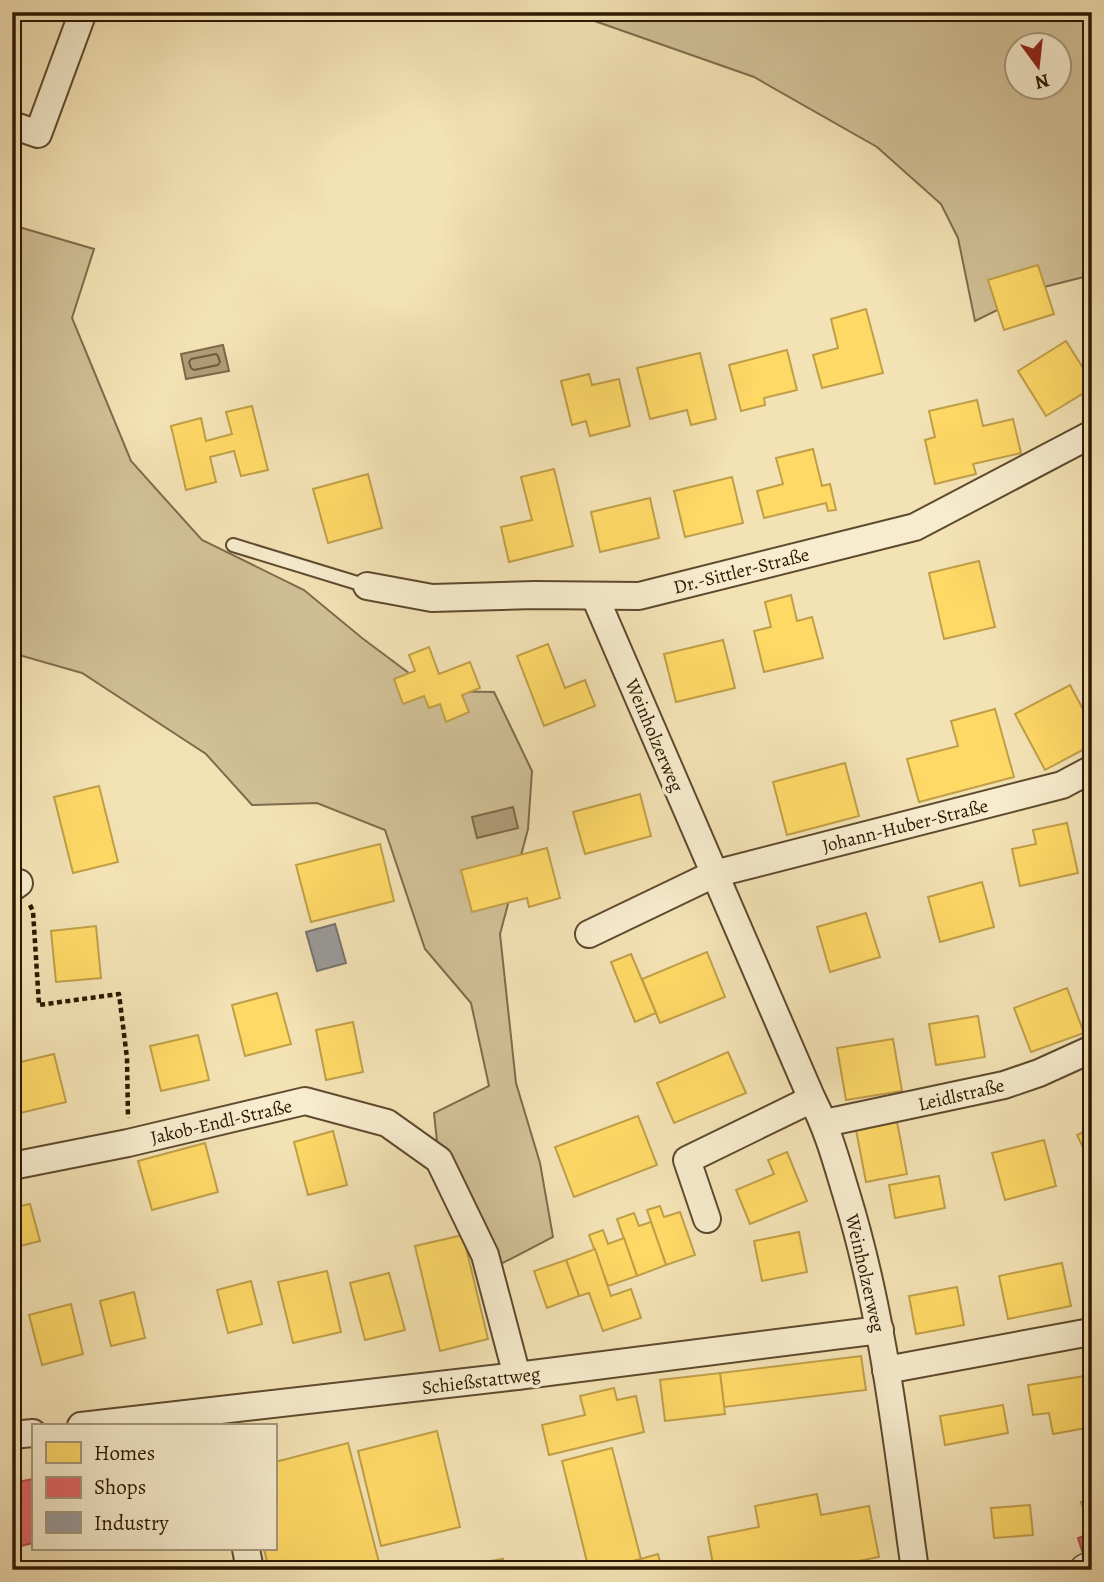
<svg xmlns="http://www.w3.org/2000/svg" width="1104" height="1582" viewBox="0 0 1104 1582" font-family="Alegreya,serif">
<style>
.green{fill:#d1c096;stroke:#7f6c4c;stroke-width:2;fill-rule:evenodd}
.water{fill:#b09d77;stroke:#7c6848;stroke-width:2}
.homes{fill:#ffd966;stroke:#c09f48;stroke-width:2}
.shops{fill:#e06666;stroke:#aa4f48;stroke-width:2}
.industry{fill:#999;stroke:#79726b;stroke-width:2}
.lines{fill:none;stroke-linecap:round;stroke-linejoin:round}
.shore{stroke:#6e5a3c;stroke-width:2}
.service-casing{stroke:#5e4a2e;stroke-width:16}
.minor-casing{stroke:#5e4a2e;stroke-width:30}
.tertiary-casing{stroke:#5e4a2e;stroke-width:35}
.path{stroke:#2d1801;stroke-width:4.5;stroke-dasharray:5 3.5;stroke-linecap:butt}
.service{stroke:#f7ecce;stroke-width:12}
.minor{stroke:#f7ecce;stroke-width:26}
.tertiary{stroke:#f7ecce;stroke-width:32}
.labels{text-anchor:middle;stroke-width:7;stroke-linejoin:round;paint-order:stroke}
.street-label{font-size:19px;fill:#2d1801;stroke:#f7ecce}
</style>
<rect width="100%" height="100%" fill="#f3e2b4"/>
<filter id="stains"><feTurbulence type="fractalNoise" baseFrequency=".00286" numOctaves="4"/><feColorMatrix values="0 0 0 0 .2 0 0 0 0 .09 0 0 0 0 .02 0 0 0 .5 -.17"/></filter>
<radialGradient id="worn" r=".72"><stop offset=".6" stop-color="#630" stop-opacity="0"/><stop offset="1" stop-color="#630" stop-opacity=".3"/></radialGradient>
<g class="green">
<path d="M569,12H1092V275L1044,287L975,321L958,238L941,204L877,147L754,77ZM1016,46H1058V88H1016Z"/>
<path d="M12,225L94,249L72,318L131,461L202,540L304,590L362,638L433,691L494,692L532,771L528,829L500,934L516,1083L540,1163L553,1237L495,1267L438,1151L434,1113L489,1086L471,1003L425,949L385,830L317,803L252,805L206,754L82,673L12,653Z"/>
</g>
<g class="water">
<path d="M223,345L229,371L186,379L181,354Z"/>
<path d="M513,807L518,828L477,838L472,817Z"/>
</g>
<g class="homes">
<path d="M1038,265L1054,314L1004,330L988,280Z"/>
<path d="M866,309L883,373L822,388L813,355L838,348L831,319Z"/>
<path d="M1066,341L1092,382V388L1046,416L1018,371Z"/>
<path d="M787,350L797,390L764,398L765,405L741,411L729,365Z"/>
<path d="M700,353L716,419L691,425L687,410L650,419L637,368Z"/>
<path d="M589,374L592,385L619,379L630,426L590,436L586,421L572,425L561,381Z"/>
<path d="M977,400L983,426L1013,419L1021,453L973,464L976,474L935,484L925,440L935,437L929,411Z"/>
<path d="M252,406L268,470L241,476L234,451L210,457L216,482L186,490L171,426L201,418L206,441L232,434L226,412Z"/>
<path d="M813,449L822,486L830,484L836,510L828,511L826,503L764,518L757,491L783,484L776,458Z"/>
<path d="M554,469L573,546L509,562L501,527L532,520L521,477Z"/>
<path d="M368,474L382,528L328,543L313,489Z"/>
<path d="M732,477L743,523L685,537L674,491Z"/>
<path d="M650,498L659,538L600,552L591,512Z"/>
<path d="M979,561L995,627L944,639L929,573Z"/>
<path d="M791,595L797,621L812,617L823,658L764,672L754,631L771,627L765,602Z"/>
<path d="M723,640L735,688L676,702L664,654Z"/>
<path d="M548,644L565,688L585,680L595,706L544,726L517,656Z"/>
<path d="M429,647L439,674L470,662L480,688L462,695L469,712L446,722L440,704L429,708L424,696L403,704L394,679L415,671L409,655Z"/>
<path d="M1070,685L1092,726V745L1045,770L1015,714Z"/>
<path d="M995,709L1014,777L919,802L907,759L958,746L951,721Z"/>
<path d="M845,763L859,816L787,835L773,782Z"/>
<path d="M99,786L118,862L73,873L54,797Z"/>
<path d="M640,794L651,836L585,854L573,812Z"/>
<path d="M1067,823L1078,873L1020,886L1012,849L1036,844L1033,830Z"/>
<path d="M380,844L394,901L311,922L296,865Z"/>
<path d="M547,848L560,898L529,907L527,898L472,912L461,870Z"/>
<path d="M982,882L994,927L940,942L928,897Z"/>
<path d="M866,913L880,957L830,972L817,927Z"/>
<path d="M96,926L101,978L56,982L51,931Z"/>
<path d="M707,952L725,997L660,1023L642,979Z"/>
<path d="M631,954L656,1013L635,1022L611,962Z"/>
<path d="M1067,988L1084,1033L1031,1052L1014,1008Z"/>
<path d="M277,993L291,1044L245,1056L232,1005Z"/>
<path d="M978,1016L985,1057L936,1065L929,1024Z"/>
<path d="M353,1022L363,1072L326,1080L316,1030Z"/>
<path d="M198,1035L209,1080L161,1091L150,1046Z"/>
<path d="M893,1039L902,1091L846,1100L837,1048Z"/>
<path d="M728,1052L746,1093L674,1123L657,1083Z"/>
<path d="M54,1054L66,1102L12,1115V1064Z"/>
<path d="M638,1116L657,1165L574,1197L555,1147Z"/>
<path d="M897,1122L907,1174L866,1182L856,1130Z"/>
<path d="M1092,1128V1166L1077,1135Z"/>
<path d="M333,1131L347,1185L308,1195L294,1142Z"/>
<path d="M1044,1140L1056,1186L1005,1200L992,1153Z"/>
<path d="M205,1143L218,1192L152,1210L138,1161Z"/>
<path d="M787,1152L807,1201L750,1224L736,1190L774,1174L768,1160Z"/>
<path d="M939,1176L945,1208L895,1218L889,1185Z"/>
<path d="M30,1204L40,1241L12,1248V1208Z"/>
<path d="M660,1206L664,1217L680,1212L695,1255L666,1265L647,1210Z"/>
<path d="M634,1213L639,1226L651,1222L666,1265L637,1276L617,1219Z"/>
<path d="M603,1230L608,1244L624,1238L637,1276L608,1286L589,1235Z"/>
<path d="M799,1232L807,1272L762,1281L754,1241Z"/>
<path d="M463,1235L488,1339L440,1351L415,1246Z"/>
<path d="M595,1249L611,1296L631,1289L641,1318L603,1331L589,1293L579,1296L566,1260Z"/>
<path d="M566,1260L579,1296L547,1308L534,1271Z"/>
<path d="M1062,1263L1071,1306L1008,1319L999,1276Z"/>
<path d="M327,1271L341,1332L293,1343L278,1282Z"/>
<path d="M389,1273L405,1330L365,1340L350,1283Z"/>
<path d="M251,1281L262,1324L228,1333L217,1290Z"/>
<path d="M957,1287L964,1325L916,1334L909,1296Z"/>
<path d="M134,1292L145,1338L111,1346L100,1301Z"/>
<path d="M71,1304L83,1354L42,1365L29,1315Z"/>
<path d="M861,1356L866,1390L724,1407L720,1373Z"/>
<path d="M720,1373L725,1414L665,1421L660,1380Z"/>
<path d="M1091,1375L1092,1427L1053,1434L1049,1413L1033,1415L1028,1385Z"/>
<path d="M614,1388L617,1400L636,1396L644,1432L549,1455L542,1425L585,1415L580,1396Z"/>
<path d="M1003,1405L1008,1433L945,1445L940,1416Z"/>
<path d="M437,1431L460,1527L381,1546L358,1451Z"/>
<path d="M348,1443L381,1570H269L264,1549H275V1462Z"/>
<path d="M612,1448L641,1559L598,1570H589L562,1461Z"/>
<path d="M817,1494L821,1515L869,1506L879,1557L813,1570H714L708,1537L759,1527L755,1506Z"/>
<path d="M1092,1498V1533L1081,1502Z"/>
<path d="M1030,1505L1033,1535L994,1538L991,1508Z"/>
<path d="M658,1554L662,1570H598L641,1559Z"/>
<path d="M503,1559L505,1570H460L459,1566Z"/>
</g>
<g class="shops">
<path d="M33,1479V1543L21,1546L12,1502V1483Z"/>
<path d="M1092,1533V1554L1084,1557L1078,1538Z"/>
</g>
<path class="industry" d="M335,924L346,963L317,971L306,932Z"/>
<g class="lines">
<path class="shore" d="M216,354L218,356L220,362L218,365L194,370L191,368L189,362L191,359Z"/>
<defs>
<path id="service" d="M233,545L367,586"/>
<g id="minor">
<path d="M12,125L38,134L83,12"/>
<path d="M367,586L432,598L535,595L639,596L915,527L1092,434"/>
<path d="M595,597L812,1099C828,1130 836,1160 846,1193C884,1316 897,1443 915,1570"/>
<path d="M12,888L19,883"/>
<path d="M589,934L714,874L1062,785L1092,769"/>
<path d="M825,1123L1004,1085L1039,1073L1092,1049"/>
<path d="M12,1166L128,1143L305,1101L387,1123L439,1160L485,1255L517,1376"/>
<path d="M707,1219L687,1160L812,1099"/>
<path d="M886,1370L1085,1333"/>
<path d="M81,1426L517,1376L880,1330"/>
<path d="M12,1435L33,1433"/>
<path d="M246,1549L250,1570"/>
</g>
<path id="tertiary" d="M1086,1570L1092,1569"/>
</defs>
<use href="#service" class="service-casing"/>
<use href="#minor" class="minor-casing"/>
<use href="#tertiary" class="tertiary-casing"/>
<path class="path" d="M30,905L33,911L39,1005L119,994L127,1058L128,1118"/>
<use href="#service" class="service"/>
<use href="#minor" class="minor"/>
<use href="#tertiary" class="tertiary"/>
</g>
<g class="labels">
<g class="street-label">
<text transform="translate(741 570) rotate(-14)" y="7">Dr.-Sittler-Straße</text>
<text transform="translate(655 735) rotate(67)" y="7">Weinholzerweg</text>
<text transform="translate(905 825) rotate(-14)" y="7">Johann-Huber-Straße</text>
<text transform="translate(961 1094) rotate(-13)" y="7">Leidlstraße</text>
<text transform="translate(221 1121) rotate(-13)" y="7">Jakob-Endl-Straße</text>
<text transform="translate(866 1273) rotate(77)" y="7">Weinholzerweg</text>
<text transform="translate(481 1380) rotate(-7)" y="7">Schießstattweg</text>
</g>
</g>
<rect width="1104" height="1582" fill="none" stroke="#f3e2b4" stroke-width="42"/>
<rect x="14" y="14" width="1076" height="1554" fill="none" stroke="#2d1801" stroke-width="3.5"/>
<rect x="21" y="21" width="1062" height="1540" fill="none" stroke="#2d1801" stroke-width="2"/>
<rect x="32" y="1424" width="245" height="126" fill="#f7ecce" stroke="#a6977c" stroke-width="2"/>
<rect x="46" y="1442" width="35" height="21" fill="#ffd966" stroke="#a6977c" stroke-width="2"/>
<text x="94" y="1460" font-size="21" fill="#2d1801">Homes</text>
<rect x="46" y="1477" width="35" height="21" fill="#e06666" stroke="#a6977c" stroke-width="2"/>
<text x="94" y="1494" font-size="21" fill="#2d1801">Shops</text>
<rect x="46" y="1512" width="35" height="21" fill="#999999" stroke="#a6977c" stroke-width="2"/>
<text x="94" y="1530" font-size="21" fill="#2d1801">Industry</text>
<g transform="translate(1038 66) rotate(165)"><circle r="33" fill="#f7ecce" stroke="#a6977c" stroke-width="2"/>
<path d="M0-5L12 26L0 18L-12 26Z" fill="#8f2418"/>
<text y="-10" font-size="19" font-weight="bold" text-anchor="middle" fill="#2d1801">N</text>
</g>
<rect width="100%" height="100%" filter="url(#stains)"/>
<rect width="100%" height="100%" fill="url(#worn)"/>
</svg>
